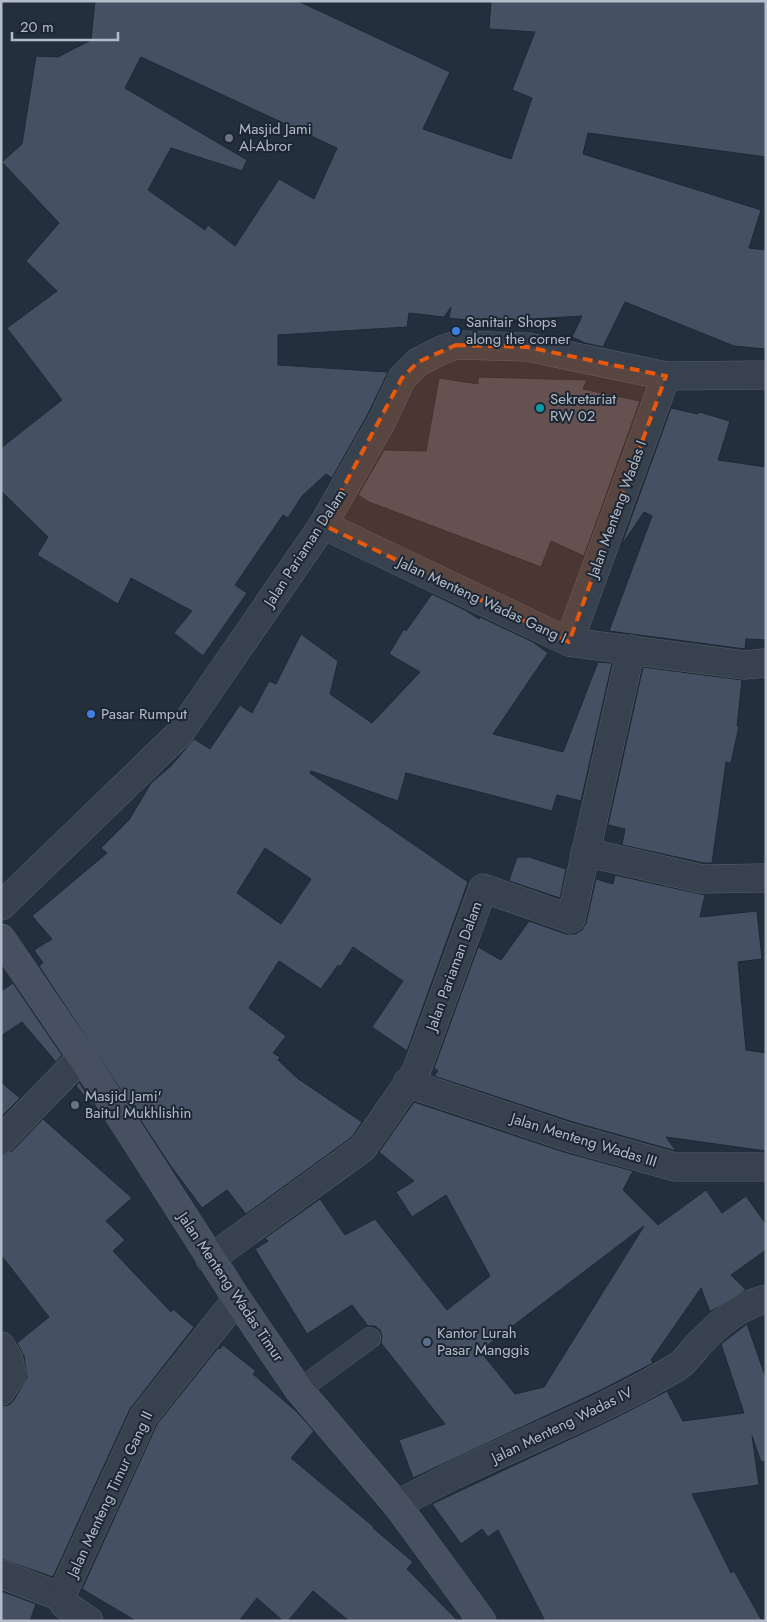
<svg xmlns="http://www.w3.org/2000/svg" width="767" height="1622" viewBox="0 0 767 1622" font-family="Jost,sans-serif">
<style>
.building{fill:#455162;stroke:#1f2835;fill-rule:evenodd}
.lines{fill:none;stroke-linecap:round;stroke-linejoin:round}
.lane-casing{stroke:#565f6c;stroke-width:22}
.street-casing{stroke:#565f6c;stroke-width:29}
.secondary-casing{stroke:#565f6c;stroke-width:29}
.lane{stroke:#38414e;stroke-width:21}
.street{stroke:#38414e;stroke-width:28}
.secondary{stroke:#465061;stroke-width:28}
.marked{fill:#e8590c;fill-opacity:0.2;stroke:#e8590c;stroke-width:4;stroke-dasharray:10 6;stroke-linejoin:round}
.worship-dot{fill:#6b7280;stroke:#1d2633;stroke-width:2}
.shop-dot{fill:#3f7fe0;stroke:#1d2633;stroke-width:2}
.culture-dot{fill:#0f9aa8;stroke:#1d2633;stroke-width:2}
.service-dot{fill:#5c6f8a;stroke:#1d2633;stroke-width:2}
.labels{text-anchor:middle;stroke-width:4;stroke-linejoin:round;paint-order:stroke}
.poi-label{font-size:15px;fill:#b4bcc9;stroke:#1d2633;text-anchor:start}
.street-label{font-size:15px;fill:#b4bcc9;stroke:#1d2633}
</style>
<rect width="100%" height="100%" fill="#242f3e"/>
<g class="building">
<path d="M95,1H298L450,72L423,129L511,159L532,98L512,90L535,32L489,29L491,1H766V157L588,133L583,154L761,210L749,248L766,250V349L734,346L625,302L603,347L585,343L572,337L582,316L484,322L449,318L451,307L444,317L409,313L407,327L278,335V365L388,372L368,414L332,478L326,474L302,496L288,518L283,515L235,585L247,593L203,656L174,633L192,611L131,578L118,604L37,555L48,537L1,491V448L62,400L7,328L57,291L26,261L59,223L2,162L22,144L36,56L58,57L91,40ZM141,57L337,148L314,199L279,179L235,246L208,225L205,230L148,190L171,148L242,171L247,160L125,88Z"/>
<path d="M478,377L587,380L583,389L640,401L584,556L551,541L541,567L369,502L358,495L384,450L426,451L439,378L478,384Z"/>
<path d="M671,408L698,414L699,412L730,421L718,460L766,467V640L746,639L745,649L609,631L652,516L644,512L621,546Z"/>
<path d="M432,594L465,610L479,619L480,617L533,642L548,653L493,734L563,752L598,662L612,663L581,801L557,795L552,811L406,773L398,801L311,771L310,773L468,882L407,1051L372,1027L403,981L353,947L340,967L338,965L321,989L279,961L249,1008L286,1036L273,1053L280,1057L278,1060L297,1078L362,1122L352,1137L246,1214L227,1190L202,1208L170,1165L39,966L43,963L34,950L52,939L32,916L107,853L101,848L129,820L151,783L171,766L194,739L210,749L240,705L252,713L269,681L276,684L301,634L338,661L330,694L372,723L420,672L389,654L404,629L406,631ZM265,848L311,879L281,924L237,893Z"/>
<path d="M643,667L742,680L737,726H739L731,763L726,762L712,863H704L622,845L625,829L608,825Z"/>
<path d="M517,857H529L566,869L560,898L509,881Z"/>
<path d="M615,875L705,895L700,917L757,911L762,959L738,962L746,1050L766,1053V1151L666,1137L676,1151L573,1122L434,1076L438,1071L434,1068L478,947L501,960L529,921L566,934H575L582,930L586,923L596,879L613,884Z"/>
<path d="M13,983L62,1055L56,1062L22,1022L1,1036V991Z"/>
<path d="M1,1082L20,1098L1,1117Z"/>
<path d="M79,1082L100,1114L76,1086Z"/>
<path d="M414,1102L564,1152L633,1171L623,1190L658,1225L706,1190L722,1213L746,1196L766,1224V1250L731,1275L746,1290L710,1312L701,1288L651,1360L653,1363L601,1390L413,1478L399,1440L445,1424L381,1343L382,1336L380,1330L375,1326H368L352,1305L307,1334L255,1249L268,1241L265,1238L320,1199L345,1235L375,1219L447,1310L490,1276L446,1195L412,1217L396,1192L414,1181L379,1152ZM644,1226L544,1387L515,1394L480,1351Z"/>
<path d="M43,1119L132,1198L106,1221L125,1240L113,1251L171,1312L173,1309L194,1327L130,1409L53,1577L1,1559V1406L9,1405L14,1400L27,1377L24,1356L17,1343L49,1317L1,1255V1155L12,1151Z"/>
<path d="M747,1324L766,1378V1461L761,1462L752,1436L759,1485L692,1494L731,1573L734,1571L762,1621H545L498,1530L488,1537L482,1529L461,1544L432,1504L615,1418L667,1391L683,1421L744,1413L721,1344Z"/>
<path d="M223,1345L256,1371L253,1374L297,1412L314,1431L291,1458L374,1527L373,1528L413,1562L407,1569L458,1621H349L313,1591L288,1621H283L257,1598L239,1621H136L82,1589L157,1424L218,1348L220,1349Z"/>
<path d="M1,1591L36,1604L30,1621H1Z"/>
</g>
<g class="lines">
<defs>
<path id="lane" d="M299,1390L370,1338"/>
<g id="street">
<path d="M323,525L569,642L744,665L766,663"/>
<path d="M569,642L666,376"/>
<path d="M585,852L702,879L766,878"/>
<path d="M1,906L179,734L323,525L382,421L402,378L418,362L442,350L456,345L527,347L666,376L766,375"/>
<path d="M407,1083L568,1137L675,1167H766"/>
<path d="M1,1140L82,1057"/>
<path d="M210,1259L363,1148L416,1072L483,888L571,919L631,649"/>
<path d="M1,1346L9,1360L12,1374L1,1391"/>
<path d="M397,1505C488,1453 587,1421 677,1367C685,1362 692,1352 698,1345C718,1324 737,1307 766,1299"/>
<path d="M1,1574L61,1597"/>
<path d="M61,1597L144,1416L237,1299"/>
<path d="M61,1597L64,1604L89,1621"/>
</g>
<path id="secondary" d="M1,938L82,1057L237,1299L299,1390L397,1505L482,1621"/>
</defs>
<use href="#lane" class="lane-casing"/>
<use href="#street" class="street-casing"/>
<use href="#secondary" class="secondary-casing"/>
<use href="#lane" class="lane"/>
<use href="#street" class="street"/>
<use href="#secondary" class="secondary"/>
</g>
<path class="marked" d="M456,345L527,347L666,376L569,642L323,525L402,378L418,362Z"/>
<g class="worship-dot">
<circle cx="229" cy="138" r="5"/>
<circle cx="75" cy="1105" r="5"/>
</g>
<g class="shop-dot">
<circle cx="456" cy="331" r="5"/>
<circle cx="91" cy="714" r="5"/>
</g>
<circle class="culture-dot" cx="540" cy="408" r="5"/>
<circle class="service-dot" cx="427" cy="1342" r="5"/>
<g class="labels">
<g class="poi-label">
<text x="239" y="134">Masjid Jami<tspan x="239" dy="17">Al-Abror</tspan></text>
<text x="466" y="327">Sanitair Shops<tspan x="466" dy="17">along the corner</tspan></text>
<text x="550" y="404">Sekretariat<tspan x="550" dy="17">RW 02</tspan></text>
<text x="101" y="719">Pasar Rumput</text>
<text x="85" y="1101">Masjid Jami'<tspan x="85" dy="17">Baitul Mukhlishin</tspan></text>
<text x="437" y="1338">Kantor Lurah<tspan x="437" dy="17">Pasar Manggis</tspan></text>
</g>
<g class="street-label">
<text transform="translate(617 509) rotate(-70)" y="5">Jalan Menteng Wadas I</text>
<text transform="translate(305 548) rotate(-57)" y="5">Jalan Pariaman Dalam</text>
<text transform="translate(482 600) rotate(25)" y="5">Jalan Menteng Wadas Gang I</text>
<text transform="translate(454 966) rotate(-70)" y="5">Jalan Pariaman Dalam</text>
<text transform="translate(584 1140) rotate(17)" y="5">Jalan Menteng Wadas III</text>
<text transform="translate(231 1287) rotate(56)" y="5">Jalan Menteng Wadas Timur</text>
<text transform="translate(562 1425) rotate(-26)" y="5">Jalan Menteng Wadas IV</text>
<text transform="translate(110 1494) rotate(-65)" y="5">Jalan Menteng Timur Gang II</text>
</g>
</g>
<rect width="767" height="1622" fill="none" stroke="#b4bcc9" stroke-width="5"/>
<path d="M12 32v8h106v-8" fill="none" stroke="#b4bcc9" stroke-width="2.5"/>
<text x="20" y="32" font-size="15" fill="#b4bcc9" stroke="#1d2633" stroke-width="4" paint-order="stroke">20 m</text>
</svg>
